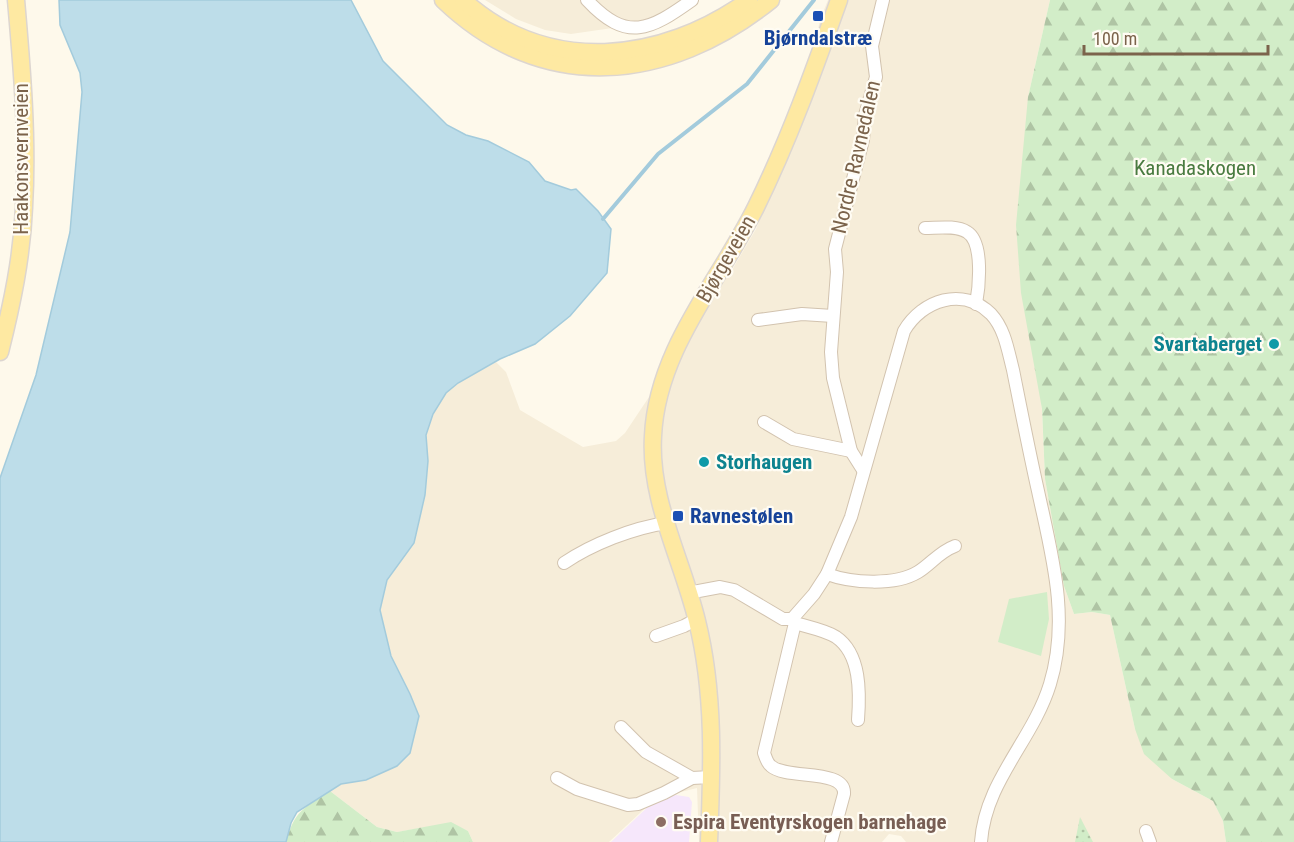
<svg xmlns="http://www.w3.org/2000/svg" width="1294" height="842" viewBox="0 0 1294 842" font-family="'Roboto Condensed',sans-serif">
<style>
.residential{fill:#f6edd9}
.education{fill:#f6e7fb}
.grass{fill:url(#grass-dots)}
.forest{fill:url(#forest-firs)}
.pitch{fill:#d2edc8}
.water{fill:#bddde9;stroke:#a3cbdc;stroke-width:1.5}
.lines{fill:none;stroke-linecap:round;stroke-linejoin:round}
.stream{stroke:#a3cbdc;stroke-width:4}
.minor-casing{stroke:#d2c3af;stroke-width:14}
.major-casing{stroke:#ddd6d0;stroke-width:19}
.minor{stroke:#fff;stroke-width:12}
.major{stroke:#fee9a2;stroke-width:16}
.transit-dot{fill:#1a4fb4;stroke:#fffcf3;stroke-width:2}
.culture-dot{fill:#0f9aa8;stroke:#fffcf3;stroke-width:2}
.education-dot{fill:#8d6e63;stroke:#fffcf3;stroke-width:2}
.labels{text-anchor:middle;stroke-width:4.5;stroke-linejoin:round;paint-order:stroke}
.transit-label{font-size:21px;font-weight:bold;fill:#164399;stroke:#fffcf3}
.street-label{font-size:21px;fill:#7b634b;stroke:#fffcf3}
.park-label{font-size:21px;fill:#497b40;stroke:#fffcf3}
.culture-label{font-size:21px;font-weight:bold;fill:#0d838f;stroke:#fffcf3;text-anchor:end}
.education-label{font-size:21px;font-weight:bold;fill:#785e54;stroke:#fffcf3;text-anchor:start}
</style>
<defs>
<pattern id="grass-dots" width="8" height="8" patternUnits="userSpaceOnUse" patternTransform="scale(1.5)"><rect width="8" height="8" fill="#d2edc8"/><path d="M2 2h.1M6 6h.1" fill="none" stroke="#afc4a4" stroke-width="1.8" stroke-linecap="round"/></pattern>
<pattern id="forest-firs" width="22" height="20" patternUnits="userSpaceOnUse" patternTransform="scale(1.5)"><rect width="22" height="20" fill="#d2edc8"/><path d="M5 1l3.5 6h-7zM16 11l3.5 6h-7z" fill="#afc4a4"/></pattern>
</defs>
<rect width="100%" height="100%" fill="#fef9eb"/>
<g class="residential">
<path d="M485,0H684L662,16L633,25L571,34L545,30L516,19Z"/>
<path d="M828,0H1050L1028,97L1045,479L1064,586L1074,614L1092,612L1110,615L1135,729L1172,779L1213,801L1223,821L1226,842H906L901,836L889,834L882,842H699L697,788L656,798L609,842H473L468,831L451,823L397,832L377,827L330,791L341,784L366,780L396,766L410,753L419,716L410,694L391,656L380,610L387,580L414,543L425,495L428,461L426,435L433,414L446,393L458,383L496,362L506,372L520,410L583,447L616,441L625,433L663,376L694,316L732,270L756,229L793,141L820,20Z"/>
</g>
<path class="education" d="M676,795L689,797L692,802L689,842H611L653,802Z"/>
<path class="grass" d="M1080,817L1093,842H1075Z"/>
<g class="forest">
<path d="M1050,0H1294V842H1226L1223,821L1213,801L1172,779L1144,754L1135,729L1110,615L1092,612L1074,614L1064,586L1045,479L1042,409L1021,293L1016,225L1028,97Z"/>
<path d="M330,791L377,827L397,832L451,822L468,831L473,842H286C295,810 303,809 330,791Z"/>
</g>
<path class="pitch" d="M1047,592L1049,619L1041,656L998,642L1009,599Z"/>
<path class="water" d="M59,0H351L383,61L447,125L466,135L488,141L529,162L545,181L571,190L576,189L598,211L611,229L607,273L570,316L535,344L500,359L458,383L446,393L433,414L426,435L428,461L425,495L414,543L387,580L380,610L391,656L410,694L419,716L410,753L397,766L366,780L341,784L297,812L291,823L286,842H0V478L36,375L70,232L82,92L80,73L60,25Z"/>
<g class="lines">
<path class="stream" d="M603,219L658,154L747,84L814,0"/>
<defs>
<g id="minor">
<path d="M587,0C627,43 650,30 692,0"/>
<path d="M925,228C937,228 956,225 967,232C984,242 979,288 976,304"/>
<path d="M758,320L802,314L833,316"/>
<path d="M764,422L793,439L851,451"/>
<path d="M863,470L851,451L833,378L831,352L837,272L835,249L863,140L865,115L876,77L872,46L883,0"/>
<path d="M564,563C592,544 633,528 666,523"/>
<path d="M827,574C851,583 895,586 918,572C931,564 939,552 955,546"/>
<path d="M688,593L720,587L734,590L783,619H792L814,594L827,574L851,517L904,331C922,300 963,286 991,314C1005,329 1008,351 1013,370C1021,410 1029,451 1038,491C1052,556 1070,618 1050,684C1033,740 985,781 981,842"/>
<path d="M792,619L795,623C808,627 825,630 836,637C861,654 860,693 858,720"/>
<path d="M795,623L764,753C766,758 767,763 771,766C786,780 846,768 844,794L831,842"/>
<path d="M656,636L684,626L697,619"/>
<path d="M621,727L646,752L692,778"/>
<path d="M557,778L577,789L628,805L638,804L664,793L692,778L711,777"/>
<path d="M1146,831L1150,842"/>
</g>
<g id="major">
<path d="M443,0C543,96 668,83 771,0"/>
<path d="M463,0C548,76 661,63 749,0"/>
<path d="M0,352C12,304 22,257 24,207C28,139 22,68 16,0"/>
<path d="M709,842C712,768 715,693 697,621C682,559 649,500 653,436C657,349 719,282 756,207C789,140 814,70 839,0"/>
</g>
</defs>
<use href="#minor" class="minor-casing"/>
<use href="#major" class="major-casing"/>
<use href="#minor" class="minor"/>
<use href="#major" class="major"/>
</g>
<g class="transit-dot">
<rect x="812" y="10" width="12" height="12" rx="3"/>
<rect x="672" y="510" width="12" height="12" rx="3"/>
</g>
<g class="culture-dot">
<circle cx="1274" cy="344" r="6"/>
<circle cx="704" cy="462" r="6"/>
</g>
<circle class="education-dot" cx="661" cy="822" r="6"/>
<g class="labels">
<g class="transit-label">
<text x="818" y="45">Bjørndalstræ</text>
<text x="690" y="523" text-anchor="start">Ravnestølen</text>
</g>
<g class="street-label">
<text transform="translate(856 157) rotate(-77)" y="7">Nordre Ravnedalen</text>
<text transform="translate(21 159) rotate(-90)" y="7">Haakonsvernveien</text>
<text transform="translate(726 259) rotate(-60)" y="7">Bjørgeveien</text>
</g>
<g class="park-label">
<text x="1195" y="175">Kanadaskogen</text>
</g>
<g class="culture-label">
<text x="1262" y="351">Svartaberget</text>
<text x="716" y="469" text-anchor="start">Storhaugen</text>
</g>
<g class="education-label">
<text x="673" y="829">Espira Eventyrskogen barnehage</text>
</g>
</g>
<path d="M1084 45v9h184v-9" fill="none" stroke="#7b634b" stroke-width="3"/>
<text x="1093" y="45" font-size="18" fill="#7b634b" stroke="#fffcf3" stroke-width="4.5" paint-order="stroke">100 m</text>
</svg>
